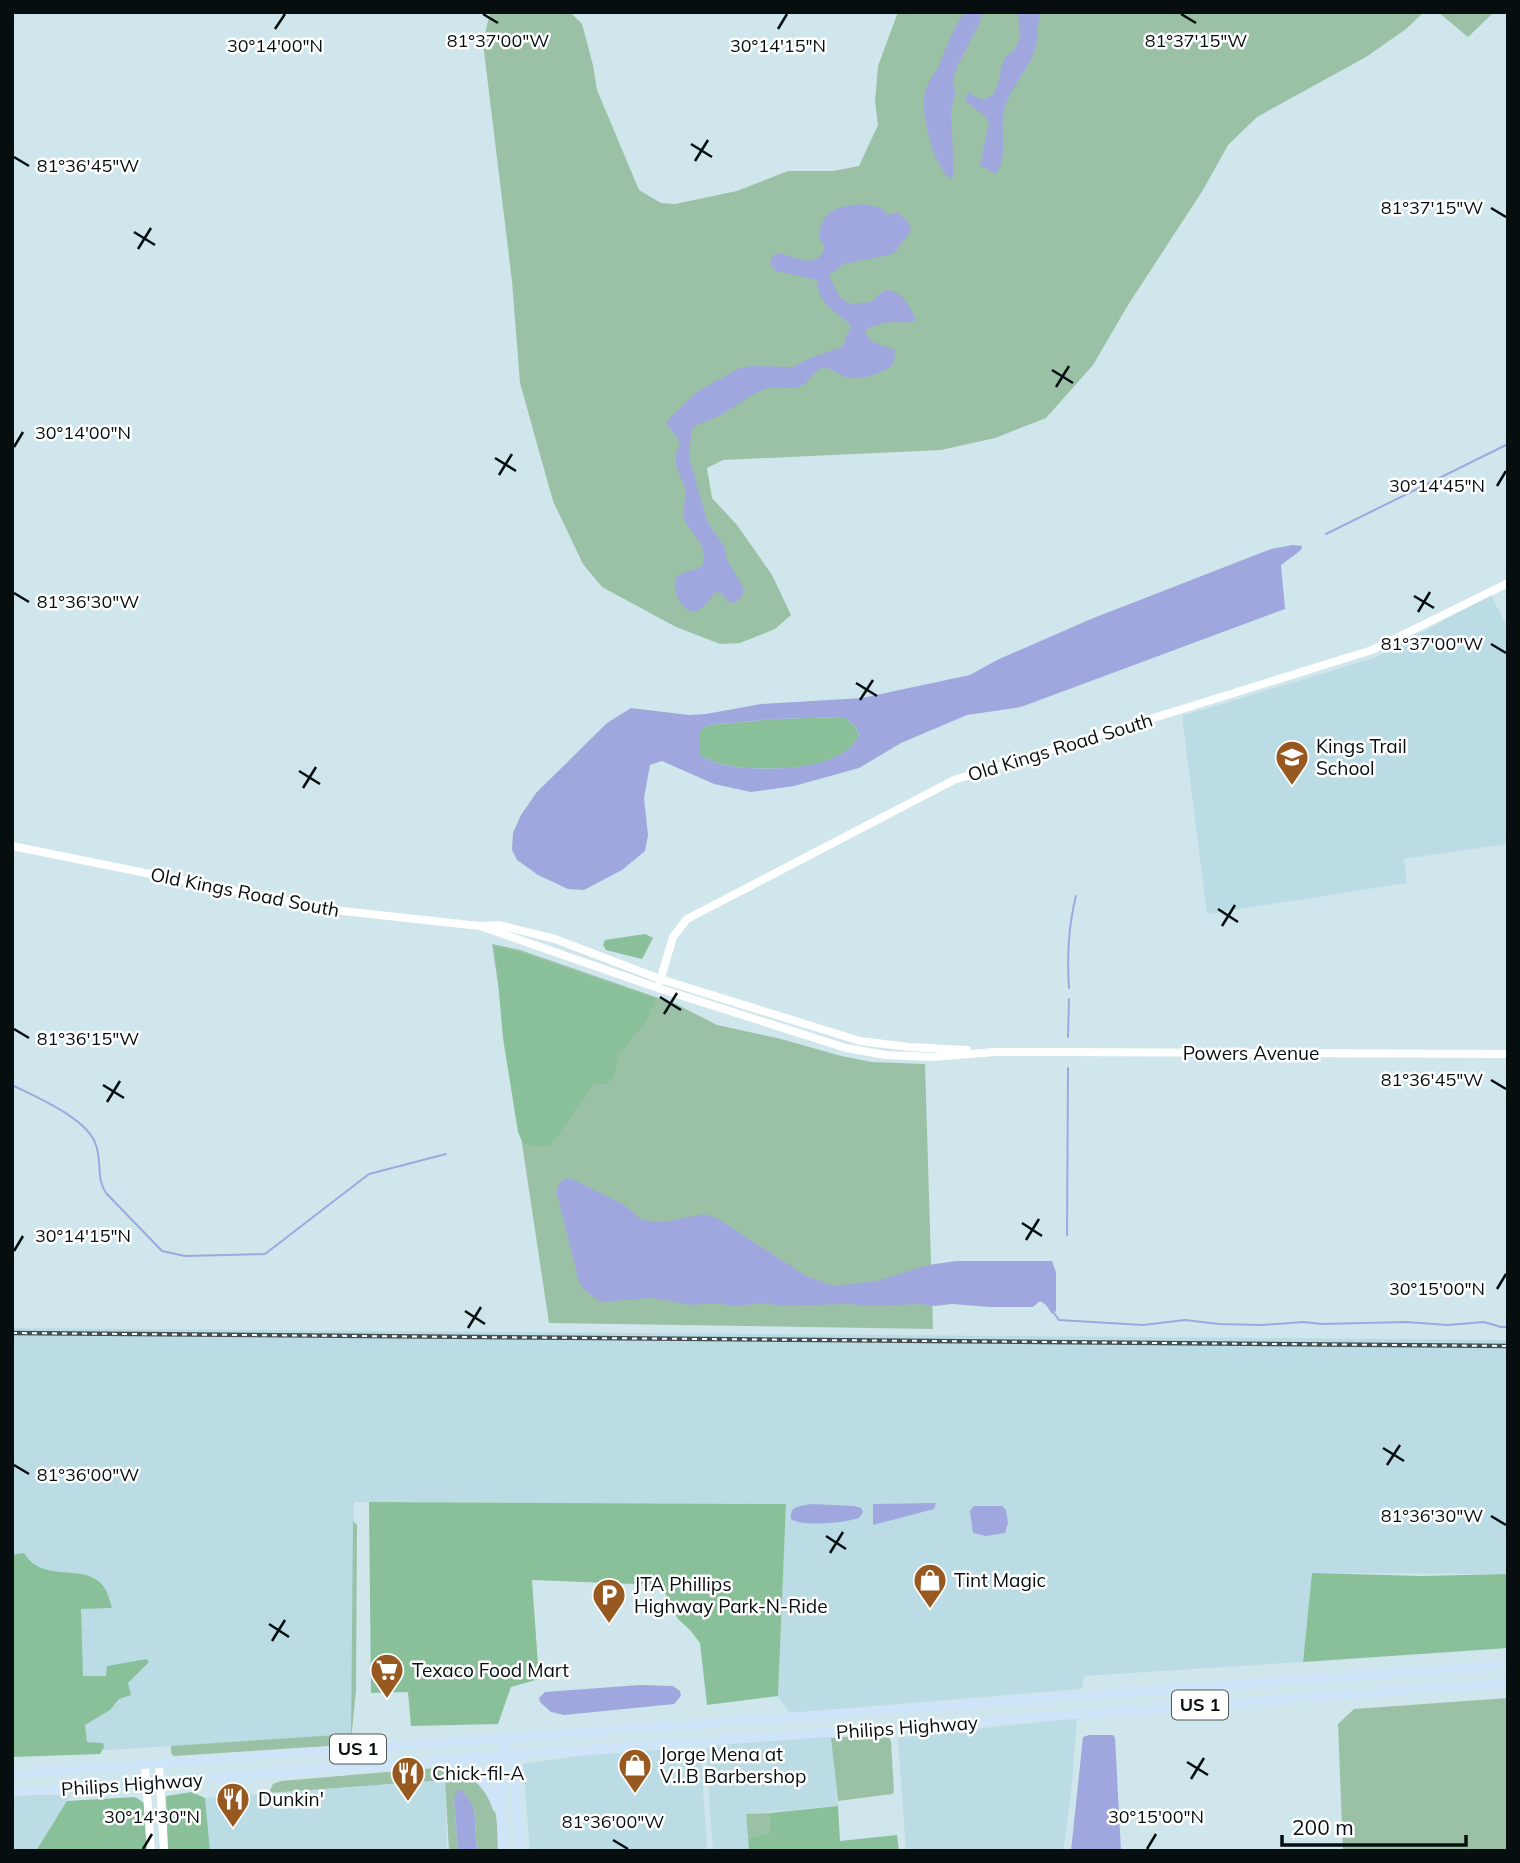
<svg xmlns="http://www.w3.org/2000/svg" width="1520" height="1863" viewBox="0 0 1520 1863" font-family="Mulish,sans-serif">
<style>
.built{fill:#bcdce5}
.green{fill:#9ac1a5}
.forest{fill:#89c099}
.water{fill:#a0a7de;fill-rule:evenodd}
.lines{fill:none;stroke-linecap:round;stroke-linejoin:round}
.stream{stroke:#a0a7de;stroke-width:2}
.secondary{stroke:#fff;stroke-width:8}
.primary{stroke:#cee4f8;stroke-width:9}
.rail-casing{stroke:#445154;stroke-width:4.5}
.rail{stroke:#fff;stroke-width:2;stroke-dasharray:5;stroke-linecap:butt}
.ticks{fill:none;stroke:#060e10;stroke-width:2.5}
.labels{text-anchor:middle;stroke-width:5;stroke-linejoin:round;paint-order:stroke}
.shield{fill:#fff;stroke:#515658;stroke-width:2}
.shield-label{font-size:18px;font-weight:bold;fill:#060e10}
.poi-label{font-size:19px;fill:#060e10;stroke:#fff;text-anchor:start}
.street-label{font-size:19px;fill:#060e10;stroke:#fff}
.ticks-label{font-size:18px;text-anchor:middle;fill:#060e10;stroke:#fff;stroke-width:5;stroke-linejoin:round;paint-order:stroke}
</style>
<rect width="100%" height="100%" fill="#cfe6ec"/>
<g class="built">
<path d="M1491,595L1508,628V844L1404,859L1407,883L1207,914L1182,716L1374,658Z"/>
<path d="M12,1328L1508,1340V1574L1312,1573L1303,1662L1084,1676L1082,1689L789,1713L778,1696L786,1504L354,1502L351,1735L92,1751L12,1752Z"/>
<path d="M1077,1718L1071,1795L1063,1851H906L898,1740L900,1737Z"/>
<path d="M831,1736L838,1806L746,1814L749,1851H713L706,1750L712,1745Z"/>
<path d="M673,1749L697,1751L701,1754L707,1851H530L523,1764L577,1756Z"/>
<path d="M445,1780L447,1851H210L205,1798Z"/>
<path d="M12,1795H71L36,1851H12Z"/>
</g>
<g class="green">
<path d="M490,12H570L582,24L593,65L597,90L639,190L661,203L675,204L737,191L788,171H833L859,166L878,125L875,102L878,66L898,12H1424L1406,29L1366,57L1257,117L1228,145L1203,190L1128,305L1093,365L1046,418L995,438L941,450L723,460L707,468L712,498L737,525L772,575L791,615L775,629L740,643L720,644L676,627L602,587L583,564L553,501L520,383L512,281L483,43Z"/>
<path d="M1438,12H1494L1468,37Z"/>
<path d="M492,944L520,950L676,1004L717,1025L781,1039L841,1056L872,1062L925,1064L933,1329L549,1323Z"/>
<path d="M353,1521L357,1525L356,1690L351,1741L345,1745L174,1756L171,1753V1746L351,1734Z"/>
<path d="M1508,1698V1851H1343L1338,1724L1354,1709Z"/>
<path d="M883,1734L888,1735L891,1741L894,1792L892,1794L838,1801L831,1738Z"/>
<path d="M446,1767C469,1770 486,1785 494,1807C498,1819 497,1837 498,1851H477L474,1808L454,1799L458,1851H449L445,1780L269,1793L273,1784L281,1781Z"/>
<path d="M770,1813L769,1833L748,1838L746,1814Z"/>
</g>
<g class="forest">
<path d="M844,717L855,726L859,735C844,774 755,772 720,764C713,762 706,758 700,755V731L707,725L774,719Z"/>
<path d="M645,934L653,938L642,959L606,950L603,945L605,940Z"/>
<path d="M495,947L519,952L656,999L646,1021L618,1056L614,1076L607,1084H594L551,1145L540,1147L523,1143L518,1132L503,1038Z"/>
<path d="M369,1502L786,1504L778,1696L707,1705L700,1643L690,1630L678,1619L661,1585L532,1580L539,1679L511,1687L498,1724L411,1726L408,1692L371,1693Z"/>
<path d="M24,1553C43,1585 86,1561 104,1587C108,1592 110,1602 112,1608L81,1609L83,1676H106L107,1666L147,1659L149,1662L128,1683L131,1695L119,1699L110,1710L85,1725L87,1742L103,1743L104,1747L100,1754L12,1757V1555Z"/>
<path d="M1312,1573L1421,1576L1508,1574V1648L1303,1662Z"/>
<path d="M192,1792L205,1798L210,1851H168L166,1796Z"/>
<path d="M135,1797L144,1803L147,1851H36L67,1801Z"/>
<path d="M838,1806L840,1841L897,1835L899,1851H749L748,1838L769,1833L770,1813Z"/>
</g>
<g class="water">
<path d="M965,12H982L980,22L957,67L953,81L955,93L951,113L954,175L951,179C934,168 922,117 924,97C925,86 933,77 938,67C946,48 952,29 965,12Z"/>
<path d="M1018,12H1041C1036,25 1039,38 1035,50C1027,73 1007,90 1003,115C1001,132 1008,162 995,174L980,165L989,123L985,116L965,101L968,92L982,100L994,94L1000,78V70L1006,56L1014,50L1020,38Z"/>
<path d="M864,204L881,208L887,215L898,212L909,223L911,231L893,254L844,264L830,274V278L840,297L851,304L871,302L885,290C901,289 909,306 916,319L914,322C892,324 887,318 866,330L865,333L873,342L895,350L894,364C883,373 857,383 843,376C837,373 831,368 824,368C814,369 810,381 803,385C791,392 778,384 765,389C750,395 737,405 723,414C713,419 703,422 693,427C691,432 689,452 689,457L707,521L725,548L726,558L744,589L741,598L733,603L727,601L721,593L715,592C710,599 705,608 696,611C683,615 669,587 677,577C682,571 695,571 702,566C710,545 690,534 683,517L686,490L676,466V453L680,445L678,439L667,425V421L698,391L740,368L751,366L793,367L810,358L842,347L851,326C838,312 815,303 818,280L776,271L770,264L771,258L777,253C793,255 814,271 824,250V245L819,238C821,209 838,206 864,204Z"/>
<path d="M1293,545L1302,546L1301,550L1281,565L1285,609L1021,707L967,715L901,743L859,768L794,786L751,792L714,784L662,761L650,765L644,798L648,835L645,851L622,870L584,890L568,889L538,875L517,860L512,850L513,833L521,815L536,793L607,723L631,708L689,715L706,714L761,704L862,698L970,675L997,660L1091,619L1271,549ZM844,717L855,726L859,734C845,774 754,772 720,764C713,762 706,758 700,755V731L707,725L774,719Z"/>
<path d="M566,1178L574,1180L623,1204L642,1220L663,1222L704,1214L717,1218L806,1276L834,1286L877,1281L928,1265L956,1261H1052L1056,1272V1311L1052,1314L1046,1305L1040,1301L1033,1307H990L952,1304L935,1306L920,1304L872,1306L850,1304L779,1306L764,1303L736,1306L713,1303L692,1305L652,1298L600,1302L583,1289L579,1282L556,1190L561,1181Z"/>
<path d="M936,1503L934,1509L873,1525V1504Z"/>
<path d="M812,1504L854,1506L861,1508L863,1512L859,1518C846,1523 801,1527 791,1519C789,1505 802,1506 812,1504Z"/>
<path d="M974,1506H1002L1006,1510L1008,1523L1005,1533L986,1536L973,1533L970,1511Z"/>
<path d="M640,1685L673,1686L680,1691L681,1696L674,1704L564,1715L551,1712L540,1702L539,1698L545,1692Z"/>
<path d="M1089,1735H1113L1115,1738L1121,1851H1071L1083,1737Z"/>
<path d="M458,1790L463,1791L474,1808L477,1851H458L454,1799Z"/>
</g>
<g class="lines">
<g class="stream">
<path d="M1326,534L1508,444"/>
<path d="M1069,988C1067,957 1068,927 1076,896"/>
<path d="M1068,1037L1069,999"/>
<path d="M12,1085C36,1097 87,1118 96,1145C102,1162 96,1178 106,1193L162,1251L185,1256L265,1254L369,1174L446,1154"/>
<path d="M1067,1235L1068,1068"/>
<path d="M1054,1313L1059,1320L1143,1325L1185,1320L1219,1324L1262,1325L1303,1322L1322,1324L1406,1322L1448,1325L1484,1322L1501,1327H1508"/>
</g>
<g class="secondary">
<path d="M12,846L324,909L480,926L499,925L555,939L660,979L860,1041L909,1047L967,1050"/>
<path d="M480,926L658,988L846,1048L886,1055L932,1057L995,1052H1053L1508,1054"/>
<path d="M660,981L673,937L687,919L954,780L1372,650L1508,583"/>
<path d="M159,1764L164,1851"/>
<path d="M145,1765L151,1851"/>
</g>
<g class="primary">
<path d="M512,1753L520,1851"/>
<path d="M448,1764C473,1770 489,1783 497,1808"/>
<path d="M12,1774L1508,1665"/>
<path d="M12,1792L1508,1683"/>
<path d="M503,1851L500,1758L510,1737"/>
</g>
<defs>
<path id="rail" d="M12,1333L1508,1346"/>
</defs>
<use href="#rail" class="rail-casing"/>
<use href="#rail" class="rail"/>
</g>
<path class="ticks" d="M483,14L498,23M1181,14L1196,23M275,29L285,14M778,29L787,14M691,144L712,157M14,157L29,166M695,161L708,140M1491,208L1506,217M134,232L155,245M138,249L151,228M1052,370L1073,383M1056,387L1069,366M14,447L23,432M495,458L516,471M499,475L512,454M1497,486L1506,471M14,593L29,602M1414,596L1434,608M1418,612L1430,592M1491,644L1506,653M856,683L877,696M860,700L873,680M299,771L320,784M303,788L316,767M1218,909L1238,922M1222,926L1235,905M660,997L681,1010M664,1014L677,993M14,1029L29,1038M1491,1080L1506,1089M103,1085L124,1098M107,1102L120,1081M1022,1223L1042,1236M1026,1240L1039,1219M14,1251L23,1236M1497,1289L1506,1274M465,1311L485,1324M468,1328L481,1307M1383,1448L1404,1461M14,1465L29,1474M1387,1465L1400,1445M1491,1516L1506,1525M826,1536L846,1549M830,1553L843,1532M269,1624L289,1637M272,1641L285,1620M1187,1762L1208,1775M1191,1779L1204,1758M613,1840L628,1849M143,1849L152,1834M1147,1849L1156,1834"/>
<defs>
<symbol id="school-pin" viewBox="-11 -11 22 30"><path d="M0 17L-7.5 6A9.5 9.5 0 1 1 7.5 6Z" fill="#97591f" stroke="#fff"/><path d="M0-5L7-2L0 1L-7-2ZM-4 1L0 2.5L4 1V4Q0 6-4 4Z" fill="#fff"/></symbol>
<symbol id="shop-pin" viewBox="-11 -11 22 30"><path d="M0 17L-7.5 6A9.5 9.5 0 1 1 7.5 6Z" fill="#97591f" stroke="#fff"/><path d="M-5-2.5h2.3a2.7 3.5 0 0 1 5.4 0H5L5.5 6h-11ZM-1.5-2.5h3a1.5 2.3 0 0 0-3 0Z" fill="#fff"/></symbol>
<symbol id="parking-pin" viewBox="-11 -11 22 30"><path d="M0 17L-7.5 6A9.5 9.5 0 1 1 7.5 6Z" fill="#97591f" stroke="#fff"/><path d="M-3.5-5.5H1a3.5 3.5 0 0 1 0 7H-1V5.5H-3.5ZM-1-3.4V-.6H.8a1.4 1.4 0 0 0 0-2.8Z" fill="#fff"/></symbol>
<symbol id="supermarket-pin" viewBox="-11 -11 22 30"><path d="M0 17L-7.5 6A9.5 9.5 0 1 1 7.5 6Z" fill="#97591f" stroke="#fff"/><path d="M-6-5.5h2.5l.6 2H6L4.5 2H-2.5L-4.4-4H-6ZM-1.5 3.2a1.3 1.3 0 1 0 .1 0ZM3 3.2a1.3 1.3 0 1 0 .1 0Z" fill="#fff"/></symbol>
<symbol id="restaurant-pin" viewBox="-11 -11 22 30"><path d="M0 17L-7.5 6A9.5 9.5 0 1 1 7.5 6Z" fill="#97591f" stroke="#fff"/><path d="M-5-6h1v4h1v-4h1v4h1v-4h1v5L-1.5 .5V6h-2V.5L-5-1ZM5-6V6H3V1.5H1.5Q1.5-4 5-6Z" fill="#fff"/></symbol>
</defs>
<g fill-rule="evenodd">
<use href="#school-pin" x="1273" y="738" width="38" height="52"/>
<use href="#shop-pin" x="911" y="1561" width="38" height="52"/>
<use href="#parking-pin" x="590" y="1576" width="38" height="52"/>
<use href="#supermarket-pin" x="368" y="1651" width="38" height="52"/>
<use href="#shop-pin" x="616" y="1746" width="38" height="52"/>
<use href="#restaurant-pin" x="389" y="1754" width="38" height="52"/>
<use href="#restaurant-pin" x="214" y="1780" width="38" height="52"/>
</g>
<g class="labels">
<g class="shield">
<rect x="1172" y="1690.5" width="56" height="29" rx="5"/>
<rect x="330" y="1734.5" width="56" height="29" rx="5"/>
</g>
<g class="shield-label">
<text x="1200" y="1711">US 1</text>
<text x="358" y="1755">US 1</text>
</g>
<g class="poi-label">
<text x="1316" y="753">Kings Trail<tspan x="1316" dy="22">School</tspan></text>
<text x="954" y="1587">Tint Magic</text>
<text x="634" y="1591">JTA Phillips<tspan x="634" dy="22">Highway Park-N-Ride</tspan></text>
<text x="412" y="1677">Texaco Food Mart</text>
<text x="660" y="1761">Jorge Mena at<tspan x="660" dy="22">V.I.B Barbershop</tspan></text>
<text x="432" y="1780">Chick-fil-A</text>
<text x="258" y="1806">Dunkin'</text>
</g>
<g class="street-label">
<text transform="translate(1060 747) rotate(-17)" y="7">Old Kings Road South</text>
<text transform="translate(245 892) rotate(11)" y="7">Old Kings Road South</text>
<text x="1251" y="1060">Powers Avenue</text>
<text transform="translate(907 1727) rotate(-4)" y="7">Philips Highway</text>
<text transform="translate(132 1784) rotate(-4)" y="7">Philips Highway</text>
</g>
</g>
<g class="ticks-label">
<text x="498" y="47">81°37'00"W</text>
<text x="1196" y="47">81°37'15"W</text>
<text x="275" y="52">30°14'00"N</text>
<text x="778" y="52">30°14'15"N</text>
<text x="88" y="172">81°36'45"W</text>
<text x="1432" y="214">81°37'15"W</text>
<text x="83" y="439">30°14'00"N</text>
<text x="1437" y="492">30°14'45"N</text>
<text x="88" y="608">81°36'30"W</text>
<text x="1432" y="650">81°37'00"W</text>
<text x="88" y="1045">81°36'15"W</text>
<text x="1432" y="1086">81°36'45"W</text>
<text x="83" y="1242">30°14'15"N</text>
<text x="1437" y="1295">30°15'00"N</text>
<text x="88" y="1481">81°36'00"W</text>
<text x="1432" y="1522">81°36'30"W</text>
<text x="152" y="1823">30°14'30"N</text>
<text x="1156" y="1823">30°15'00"N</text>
<text x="613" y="1828">81°36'00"W</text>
</g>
<rect width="1520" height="1863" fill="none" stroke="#060e10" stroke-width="28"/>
<path d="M1282 1835v10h184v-10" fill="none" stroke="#060e10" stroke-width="3.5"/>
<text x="1292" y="1835" font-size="21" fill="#060e10" stroke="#ffffff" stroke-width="5" paint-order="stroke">200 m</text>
</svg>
